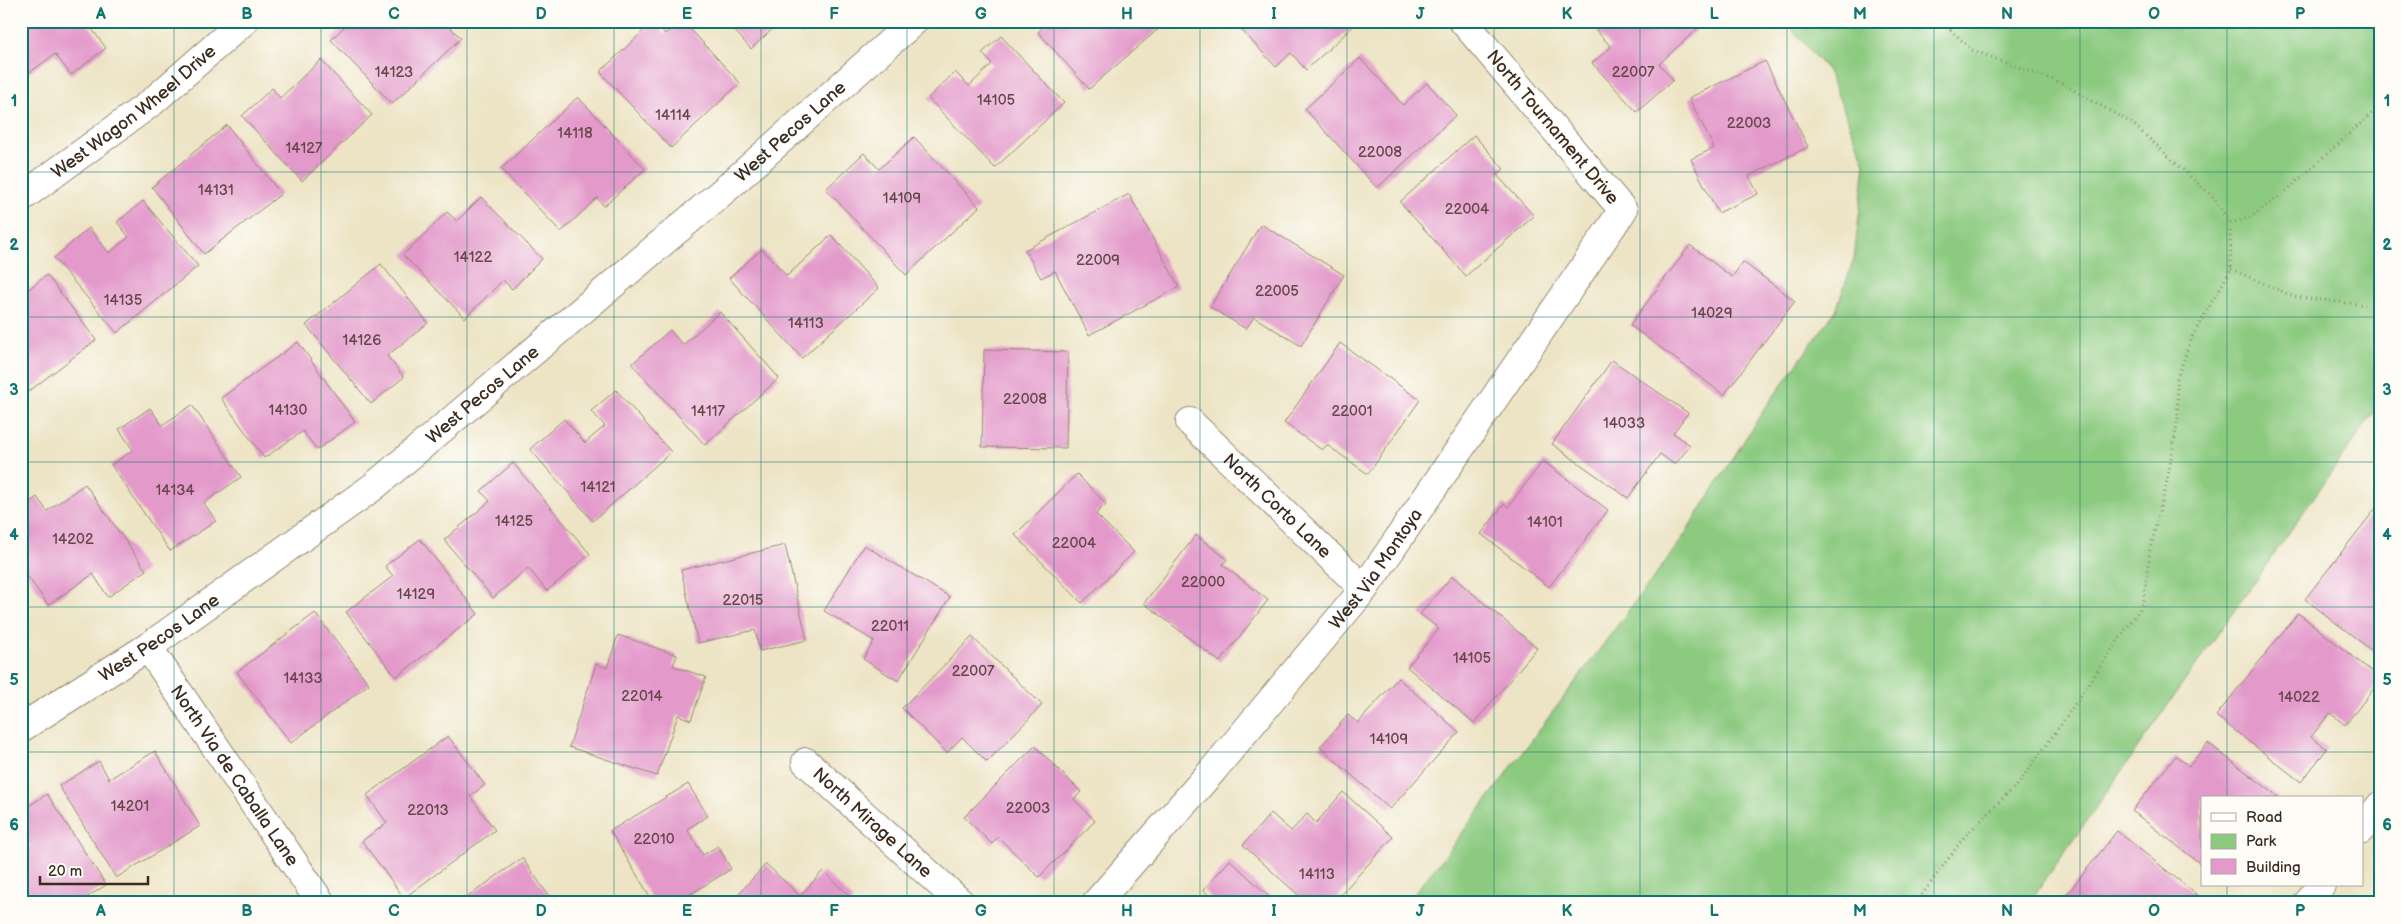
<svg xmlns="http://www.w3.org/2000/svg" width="2401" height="924" viewBox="0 0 2401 924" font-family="'Balsamiq Sans',sans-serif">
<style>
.green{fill:#8cca80;stroke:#647a4f}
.building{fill:#e39acb}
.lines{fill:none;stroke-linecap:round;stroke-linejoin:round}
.minor-casing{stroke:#948772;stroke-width:30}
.path{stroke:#948772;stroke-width:3;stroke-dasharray:1 4;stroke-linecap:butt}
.minor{stroke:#fff;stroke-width:28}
.grid{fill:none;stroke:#0f766e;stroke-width:1;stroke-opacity:0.55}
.labels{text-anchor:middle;stroke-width:4;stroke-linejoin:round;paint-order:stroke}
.number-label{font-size:15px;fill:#654649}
.street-label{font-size:18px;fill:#3b2a1e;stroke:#fdfcf7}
.neatline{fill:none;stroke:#0f766e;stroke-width:2}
.grid-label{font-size:16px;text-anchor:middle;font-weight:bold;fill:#0f766e}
</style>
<rect width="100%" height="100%" fill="#fdfcf7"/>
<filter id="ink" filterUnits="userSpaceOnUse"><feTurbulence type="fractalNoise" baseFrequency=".02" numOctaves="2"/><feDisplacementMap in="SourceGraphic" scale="10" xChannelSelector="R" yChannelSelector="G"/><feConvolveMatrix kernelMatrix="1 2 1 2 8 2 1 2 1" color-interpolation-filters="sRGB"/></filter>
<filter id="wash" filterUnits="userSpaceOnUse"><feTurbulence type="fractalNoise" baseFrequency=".0096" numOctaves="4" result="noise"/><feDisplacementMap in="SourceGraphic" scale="20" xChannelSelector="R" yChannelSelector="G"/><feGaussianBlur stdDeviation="1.12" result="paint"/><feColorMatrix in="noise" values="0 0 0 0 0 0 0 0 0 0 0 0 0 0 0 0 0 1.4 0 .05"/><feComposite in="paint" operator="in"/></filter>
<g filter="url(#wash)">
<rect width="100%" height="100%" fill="#ede4c5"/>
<path class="green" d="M1785,21H2380V403L2029,903H1406L1444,857L1680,542L1763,411L1836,310L1854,259L1865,163L1828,71Z"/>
<g id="blocks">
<g class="building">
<path d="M21,21H86L106,48L71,75L55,54L29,73L21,63Z"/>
<path d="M350,21H444L461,38L392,104L331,40Z"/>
<path d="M654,21L665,34L679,21H683L740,83L671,148L600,72Z"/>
<path d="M726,21H781L751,49Z"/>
<path d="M795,21H813L803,30Z"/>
<path d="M1050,21H1161L1164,24L1089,89L1038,32Z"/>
<path d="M1244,21H1359L1306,70L1291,53L1276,67L1238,26Z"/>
<path d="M1588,21H1706L1659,64L1673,80L1637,112L1592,63L1611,47Z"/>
<path d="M1001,36L1064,103L995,168L928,98L955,72L969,86L992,64L982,53Z"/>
<path d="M1360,58L1403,105L1427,83L1456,115L1377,188L1305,109Z"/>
<path d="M321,60L372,115L302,181L242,116L272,88L280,98Z"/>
<path d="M1765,61L1808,147L1749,176L1758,194L1718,213L1691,159L1714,148L1689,98Z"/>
<path d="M578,97L645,169L604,206L597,198L561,232L501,169Z"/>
<path d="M227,125L281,194L204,254L152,187Z"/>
<path d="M1474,135L1504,169L1497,175L1534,216L1466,276L1400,202Z"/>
<path d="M914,137L979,207L906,275L826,189L864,153L879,169Z"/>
<path d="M1129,194L1179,287L1089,335L1055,271L1041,278L1025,250Z"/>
<path d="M481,197L542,259L512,289L503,280L465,318L403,255L447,212L457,221Z"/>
<path d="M143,201L198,266L117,333L54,258L89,228L109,253L129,237L117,222Z"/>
<path d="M1261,224L1344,275L1301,346L1254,317L1246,329L1210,307Z"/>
<path d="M831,235L879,288L802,358L729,278L762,249L787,276Z"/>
<path d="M1690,245L1732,277L1743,262L1795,301L1724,395L1630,325Z"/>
<path d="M381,264L428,323L387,356L404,377L371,404L306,325Z"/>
<path d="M47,275L96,340L24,395L21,392V295Z"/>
<path d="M720,312L779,378L705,445L632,364L670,330L683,345Z"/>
<path d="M298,342L355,422L317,450L303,431L264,458L221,398Z"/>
<path d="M1340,343L1420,400L1368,474L1327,445L1322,450L1284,423Z"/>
<path d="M984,350L1068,352L1066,448L982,447Z"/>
<path d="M1612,360L1688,413L1673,433L1690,445L1675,465L1660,454L1628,498L1552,444Z"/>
<path d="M616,390L671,452L593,521L530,449L564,419L585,443L605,426L591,411Z"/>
<path d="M192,405L241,477L204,503L216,521L170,551L111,465L133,450L119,429L150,408L162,425Z"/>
<path d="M1543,461L1608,510L1549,587L1481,534L1504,504L1508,507Z"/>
<path d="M513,463L590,554L547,591L528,568L493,598L444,540L490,501L481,491Z"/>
<path d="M1077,474L1106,504L1096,514L1134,552L1082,603L1015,535Z"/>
<path d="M85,484L146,570L108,597L93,574L48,605L21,567V508L37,497L47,511Z"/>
<path d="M2380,503V657L2305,599Z"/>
<path d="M1196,535L1227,559L1223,565L1268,600L1220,662L1144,603Z"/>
<path d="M420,539L478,614L396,677L346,612L393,576L385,566Z"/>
<path d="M785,545L807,640L760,651L755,630L698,643L681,570Z"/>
<path d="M864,545L950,597L898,681L863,659L874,641L824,611Z"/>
<path d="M1452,576L1537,648L1474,723L1407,667L1439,629L1420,614Z"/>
<path d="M315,613L369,684L291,743L237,672Z"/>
<path d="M2298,613L2380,678V681L2345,725L2330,713L2311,737L2327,749L2301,782L2216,716Z"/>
<path d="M618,635L677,655L673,666L706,677L691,720L678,715L657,776L569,747L596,664L607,668Z"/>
<path d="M972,637L1042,705L987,762L962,737L947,753L902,708Z"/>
<path d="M1398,678L1459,732L1390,809L1320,747L1348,715L1358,723Z"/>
<path d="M448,736L485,785L470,796L495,830L404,898L362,841L387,823L367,795Z"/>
<path d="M2208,743L2280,798H2202V865L2132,811L2176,756L2189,766Z"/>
<path d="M1035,746L1081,792L1074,799L1095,821L1039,877L998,837L992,844L964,817Z"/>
<path d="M155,751L200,826L116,878L59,786L99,761L109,779Z"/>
<path d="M688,784L708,816L687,829L703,855L718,846L731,869L676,903H654L610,831Z"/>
<path d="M1343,792L1393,837L1333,903H1307L1243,845L1271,813L1291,831L1307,814L1316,823Z"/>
<path d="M47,794L106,885L78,903H21V852L30,847L21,833V811Z"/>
<path d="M2117,831L2196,894L2189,903H2060Z"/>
<path d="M522,858L554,903H459Z"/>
<path d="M1230,860L1276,903H1217L1203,890Z"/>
<path d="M766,864L800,896L823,871L853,899L850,903H730Z"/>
</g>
</g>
</g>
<g filter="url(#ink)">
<use href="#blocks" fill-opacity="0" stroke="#948772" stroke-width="1"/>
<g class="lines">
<defs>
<g id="minor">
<path id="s1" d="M21,198L152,102L244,21"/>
<path id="s2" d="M1190,422L1364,589"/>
<path id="s3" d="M148,647L321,903"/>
<path id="s4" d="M21,728L148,647L373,487L728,187L914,21"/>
<path id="s5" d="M806,762L961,903"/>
<path d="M2362,829L2380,806"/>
<path id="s6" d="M1096,903L1213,770L1364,589L1623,210L1463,21"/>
<path d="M2308,903L2321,885"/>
</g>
</defs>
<use href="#minor" class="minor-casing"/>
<g class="path">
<path d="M2230,223L2251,217L2284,193L2380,106"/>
<path d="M2231,269L2295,297L2365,305"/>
<path d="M1916,903L1964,837L2018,784L2058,729L2143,604L2150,550L2167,481L2178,419L2177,378L2192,337L2231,269L2230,223L2214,198L2133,124L2061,83L1972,50L1941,21"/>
</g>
<use href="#minor" class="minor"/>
</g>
</g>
<path class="grid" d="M174,21V903M321,21V903M467,21V903M614,21V903M761,21V903M907,21V903M1054,21V903M1200,21V903M1347,21V903M1494,21V903M1640,21V903M1787,21V903M1934,21V903M2080,21V903M2227,21V798M21,172H2380M21,317H2380M21,462H2380M21,607H2380M21,752H2380M2227,885V903"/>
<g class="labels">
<g class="number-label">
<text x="394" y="77">14123</text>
<text x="1633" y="77">22007</text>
<text x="996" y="105">14105</text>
<text x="673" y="120">14114</text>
<text x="1749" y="128">22003</text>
<text x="575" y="138">14118</text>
<text x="304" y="153">14127</text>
<text x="1380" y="157">22008</text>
<text x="216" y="195">14131</text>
<text x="902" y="203">14109</text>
<text x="1467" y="214">22004</text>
<text x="473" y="262">14122</text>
<text x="1098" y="265">22009</text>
<text x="1277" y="296">22005</text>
<text x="123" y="305">14135</text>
<text x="1712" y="318">14029</text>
<text x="806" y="328">14113</text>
<text x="362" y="345">14126</text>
<text x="1025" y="404">22008</text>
<text x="288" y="415">14130</text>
<text x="708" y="416">14117</text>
<text x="1352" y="416">22001</text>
<text x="1624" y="428">14033</text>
<text x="598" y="492">14121</text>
<text x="175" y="495">14134</text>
<text x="514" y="526">14125</text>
<text x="1545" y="527">14101</text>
<text x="73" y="544">14202</text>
<text x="1074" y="548">22004</text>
<text x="1203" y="587">22000</text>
<text x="416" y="599">14129</text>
<text x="743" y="605">22015</text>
<text x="890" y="631">22011</text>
<text x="1472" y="663">14105</text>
<text x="973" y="676">22007</text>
<text x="303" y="683">14133</text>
<text x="642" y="701">22014</text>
<text x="2299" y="702">14022</text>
<text x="1389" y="744">14109</text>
<text x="130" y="811">14201</text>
<text x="1028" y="813">22003</text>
<text x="428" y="815">22013</text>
<text x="654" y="844">22010</text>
<text x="1317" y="879">14113</text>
</g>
<g class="street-label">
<text dy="6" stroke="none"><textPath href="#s1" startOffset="142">West Wagon Wheel Drive</textPath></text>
<text transform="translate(1553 127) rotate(50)" y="6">North Tournament Drive</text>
<text dy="6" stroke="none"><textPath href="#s4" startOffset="975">West Pecos Lane</textPath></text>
<text dy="6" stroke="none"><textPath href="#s4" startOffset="570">West Pecos Lane</textPath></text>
<text dy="6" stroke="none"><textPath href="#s2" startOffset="121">North Corto Lane</textPath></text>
<text dy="6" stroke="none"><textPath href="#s6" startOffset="436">West Via Montoya</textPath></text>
<text dy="6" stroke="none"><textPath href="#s4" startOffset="165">West Pecos Lane</textPath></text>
<text dy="6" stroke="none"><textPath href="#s3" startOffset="155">North Via de Caballa Lane</textPath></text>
<text dy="6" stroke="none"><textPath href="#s5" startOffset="90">North Mirage Lane</textPath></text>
</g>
</g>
<rect width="2401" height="924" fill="none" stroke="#fdfcf7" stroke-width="55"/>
<rect x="2201" y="796" width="162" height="90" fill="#fdfcf7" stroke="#afa8a0"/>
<rect x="2211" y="813" width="25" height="8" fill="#ffffff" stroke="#afa8a0"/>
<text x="2246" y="822" font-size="15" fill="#3b2a1e">Road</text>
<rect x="2211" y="834" width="25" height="15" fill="#8cca80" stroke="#afa8a0"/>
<text x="2246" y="846" font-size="15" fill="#3b2a1e">Park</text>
<rect x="2211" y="859" width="25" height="15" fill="#e39acb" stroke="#afa8a0"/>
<text x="2246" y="872" font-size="15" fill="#3b2a1e">Building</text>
<path d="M40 876v8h108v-8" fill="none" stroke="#3b2a1e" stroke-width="2.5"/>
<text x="48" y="876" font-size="15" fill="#3b2a1e" stroke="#fdfcf7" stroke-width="4" paint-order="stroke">20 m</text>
<rect x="28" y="28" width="2346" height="868" class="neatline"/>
<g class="grid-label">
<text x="101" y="19">A</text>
<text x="247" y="19">B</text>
<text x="394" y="19">C</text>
<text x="541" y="19">D</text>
<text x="687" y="19">E</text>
<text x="834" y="19">F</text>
<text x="981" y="19">G</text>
<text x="1127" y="19">H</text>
<text x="1274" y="19">I</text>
<text x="1420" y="19">J</text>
<text x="1567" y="19">K</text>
<text x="1714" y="19">L</text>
<text x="1860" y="19">M</text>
<text x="2007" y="19">N</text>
<text x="2154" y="19">O</text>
<text x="2300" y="19">P</text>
<text x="14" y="106">1</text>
<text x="2387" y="106">1</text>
<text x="14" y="250">2</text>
<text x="2387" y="250">2</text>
<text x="14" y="395">3</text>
<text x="2387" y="395">3</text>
<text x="14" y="540">4</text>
<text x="2387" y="540">4</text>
<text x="14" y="685">5</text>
<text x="2387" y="685">5</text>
<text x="14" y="830">6</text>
<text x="2387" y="830">6</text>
<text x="101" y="916">A</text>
<text x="247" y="916">B</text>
<text x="394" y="916">C</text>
<text x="541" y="916">D</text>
<text x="687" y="916">E</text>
<text x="834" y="916">F</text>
<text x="981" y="916">G</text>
<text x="1127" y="916">H</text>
<text x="1274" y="916">I</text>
<text x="1420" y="916">J</text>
<text x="1567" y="916">K</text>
<text x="1714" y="916">L</text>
<text x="1860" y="916">M</text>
<text x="2007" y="916">N</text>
<text x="2154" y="916">O</text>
<text x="2300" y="916">P</text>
</g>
</svg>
